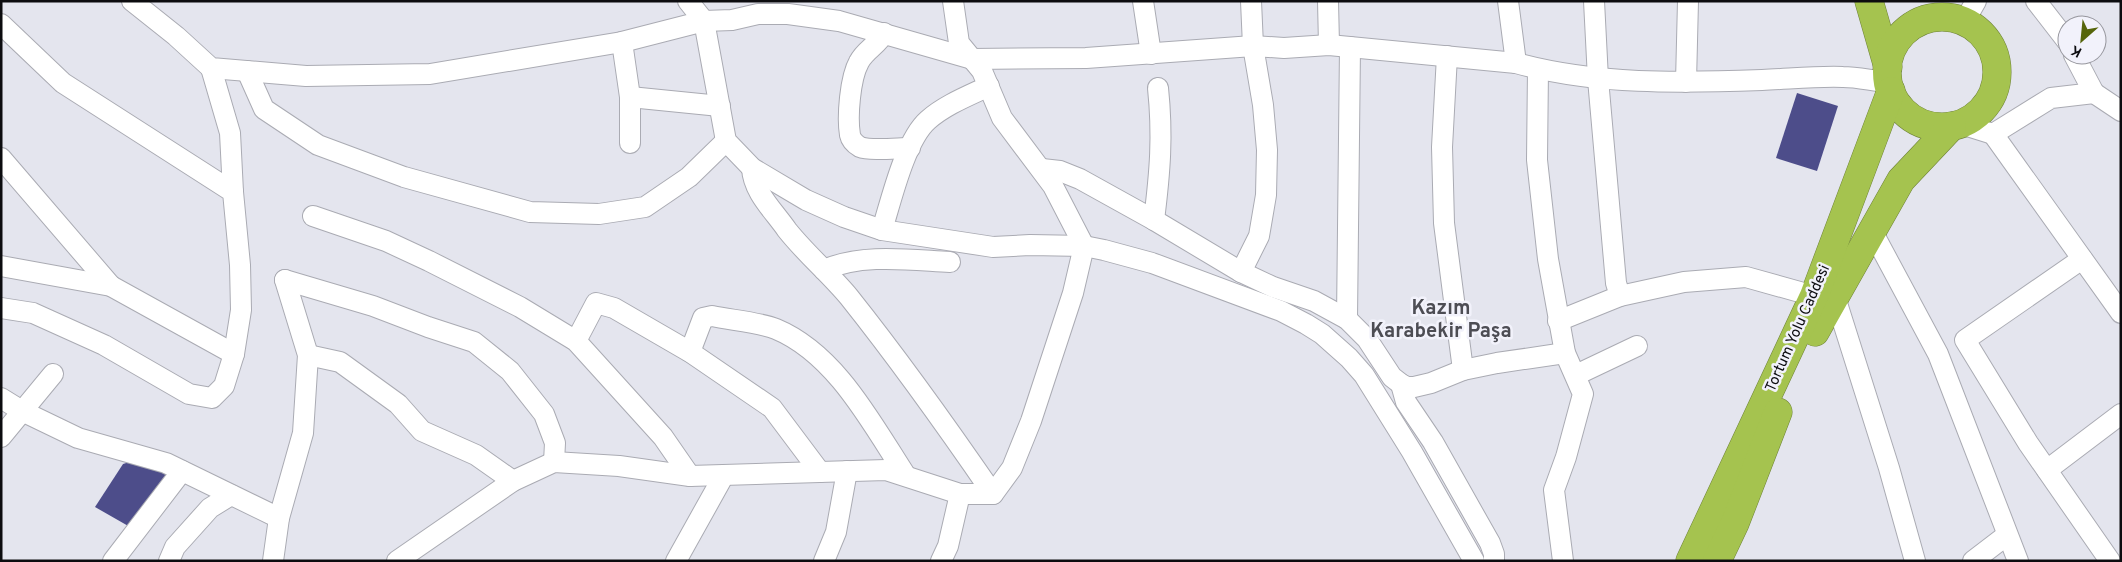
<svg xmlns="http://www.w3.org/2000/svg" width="2122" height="562" viewBox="0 0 2122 562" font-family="Overpass,sans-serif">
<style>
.building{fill:#4d4d8a}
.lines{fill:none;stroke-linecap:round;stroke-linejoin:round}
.minor-casing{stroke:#aaabb3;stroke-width:22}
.highway-casing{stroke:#6f8339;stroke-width:29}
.minor{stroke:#fff;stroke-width:20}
.highway{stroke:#a5c34f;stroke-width:28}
.labels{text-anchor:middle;stroke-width:5;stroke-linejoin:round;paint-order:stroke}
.street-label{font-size:15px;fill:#0c0c0f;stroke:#f2f2fb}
.district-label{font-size:20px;font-weight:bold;fill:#4d4d54;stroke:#f2f2fb}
</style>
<rect width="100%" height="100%" fill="#e4e5ee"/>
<g class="building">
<path d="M1797,93L1838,106L1817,171L1776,158Z"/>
<path d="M136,460L168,475L130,527L95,507L123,464Z"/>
</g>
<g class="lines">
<defs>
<g id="minor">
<path d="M132,1L176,36L211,68L306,76L430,74L622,42L704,21L732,20L758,14H788L839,21L972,59L1086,58L1253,46L1284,48L1329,45L1516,63C1596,85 1680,83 1762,80C1789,79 1816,76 1843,77C1858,77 1873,81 1888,82"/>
<path d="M688,1L704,21L726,141L752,168L806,200L844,217L882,230L993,247L1030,245L1084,246L1104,250L1152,263L1281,311L1306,324L1322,334L1349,358L1364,375L1412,452L1474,561"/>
<path d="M953,1L959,43L982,71L1002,118L1053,186L1084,246L1073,293L1031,421L1012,468L993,494H960"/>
<path d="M1143,1L1151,54"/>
<path d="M1328,1L1329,45"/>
<path d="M1508,1L1516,63"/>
<path d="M1594,1L1598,79L1616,283L1620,296"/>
<path d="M2036,1L2067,41"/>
<path d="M1964,22L1976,1"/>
<path d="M1,24L63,83L233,192L240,265L241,310L234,354L224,386L212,398L189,394L104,345L33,313L1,308"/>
<path d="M884,33C878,45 865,50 859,62C850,78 847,117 850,135C851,140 855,144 860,147C870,151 898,148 910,148"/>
<path d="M622,42L630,97V143"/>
<path d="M1447,56L1442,147L1444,223L1463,370"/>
<path d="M211,68L230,133L233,192"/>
<path d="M1538,69L1537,160L1548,259L1565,353L1583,394L1566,457L1554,490L1563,561"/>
<path d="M247,71L264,109L318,145L404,177L530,212L599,214L645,207L689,177L726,141"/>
<path d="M1686,82L1688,1"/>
<path d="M2094,93L2121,111"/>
<path d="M630,97L720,106"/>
<path d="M1961,124L1993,134L2051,98L2094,93L2074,55"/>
<path d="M1993,134L2121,313"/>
<path d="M1,158L111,286"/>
<path d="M752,168C753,192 774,211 787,230C806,254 830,274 849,297C900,361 947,427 993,494"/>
<path d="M1042,169L1060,171L1080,179L1154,220L1241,272L1273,287L1314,301L1347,319L1367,339L1392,377L1401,384L1407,387H1414L1431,383L1463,370L1497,363L1565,353"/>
<path d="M313,216L386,241L429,261L520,307L576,341L663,437L690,476"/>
<path d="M1154,220C1160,172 1163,136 1158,88"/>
<path d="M882,230C891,201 905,140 928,120C945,105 968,96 989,86"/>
<path d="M1872,231L1938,354L2018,561"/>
<path d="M2082,259L1965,340L2028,443L2110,561"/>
<path d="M1,266L111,286L234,354"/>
<path d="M824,270C862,253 910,260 950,262"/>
<path d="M1241,272L1259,236L1266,195L1267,150L1263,105L1253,46L1251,1"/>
<path d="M285,280L373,306L428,327L474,342L510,371L544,414L555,443L554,462"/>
<path d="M1835,297L1889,468L1915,561"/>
<path d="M1347,319L1350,47"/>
<path d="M1558,321L1620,296L1684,282L1746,277L1814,296"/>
<path d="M576,341L596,303L614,308L690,352L772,408L820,472"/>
<path d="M690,352L703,318L712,316C730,320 759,322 776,329C836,354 872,424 906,476"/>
<path d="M308,355L340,362L398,404L422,431L476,455L513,481"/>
<path d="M1576,375L1637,346"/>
<path d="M1401,384L1406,402L1433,442L1490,543L1494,554V561"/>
<path d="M1,398L22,411L78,438L166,463L279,518"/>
<path d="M1,437L53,374"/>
<path d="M2047,470L2121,414"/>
<path d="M113,561L182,471"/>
<path d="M169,561L175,547L210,508L231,495"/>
<path d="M273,561L279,518L303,433L308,355L285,280"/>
<path d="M397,561L513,481L554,462L619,466L690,476L886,470L960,494L948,546L941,561"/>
<path d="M676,561L724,475"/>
<path d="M824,561L836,532L847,471"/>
<path d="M1973,561L2007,535"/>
</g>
<g id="highway">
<path d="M1869,1L1888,67"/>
<circle cx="1942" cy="72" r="55"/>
<path d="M1815,332L1901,180L1952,126"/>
<path d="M1690,561L1814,296L1891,91"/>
<path d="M1717,561L1735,523L1778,412"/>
</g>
</defs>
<use href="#minor" class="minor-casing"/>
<use href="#highway" class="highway-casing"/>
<use href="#minor" class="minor"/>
<use href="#highway" class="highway"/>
</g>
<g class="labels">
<g class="street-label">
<text transform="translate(1797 328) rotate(-66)" y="5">Tortum Yolu Caddesi</text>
</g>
<g class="district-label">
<text x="1441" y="314">Kazım<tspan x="1441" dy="23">Karabekir Paşa</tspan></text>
</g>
</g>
<rect width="2122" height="562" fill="none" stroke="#0c0c0f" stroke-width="5"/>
<g transform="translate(2082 40) rotate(207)"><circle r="24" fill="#f2f2fb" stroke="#96969d"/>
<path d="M0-4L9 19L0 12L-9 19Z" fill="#56650b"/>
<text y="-8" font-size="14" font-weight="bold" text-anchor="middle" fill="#0c0c0f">K</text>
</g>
</svg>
